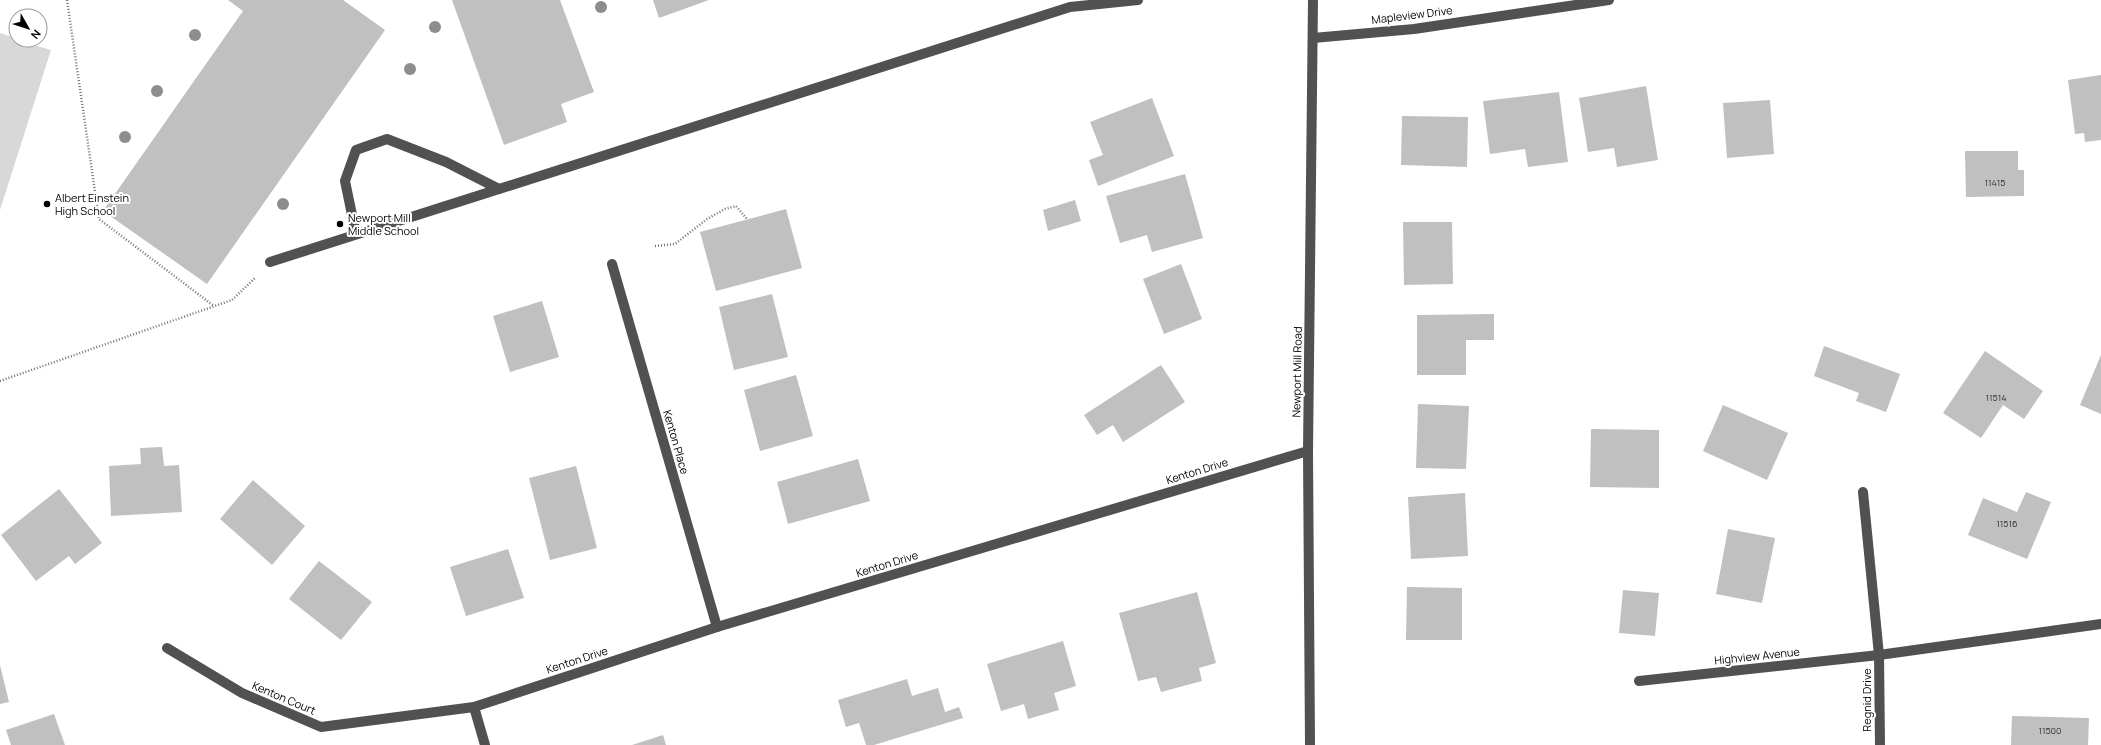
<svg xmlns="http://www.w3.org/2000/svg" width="2101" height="745" viewBox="0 0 2101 745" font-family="Manrope,sans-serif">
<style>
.green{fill:#d8d8d8}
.building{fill:#c0c0c0}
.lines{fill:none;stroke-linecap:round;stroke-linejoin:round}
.path{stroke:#737373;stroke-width:2.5;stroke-dasharray:1 2;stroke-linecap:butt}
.minor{stroke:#515151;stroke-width:10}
.tree{fill:#8d8d8d}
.poi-dot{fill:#000;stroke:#fff;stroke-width:1.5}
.labels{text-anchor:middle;stroke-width:4;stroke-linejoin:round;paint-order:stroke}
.number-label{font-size:9px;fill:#303030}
.street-label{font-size:11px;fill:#000;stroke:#fff}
.poi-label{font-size:11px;fill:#000;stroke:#fff;text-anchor:start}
</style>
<rect width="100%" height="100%" fill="#fff"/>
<path class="green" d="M0,33L16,38V40L51,50L0,210Z"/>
<g class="building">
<path d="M228,0H343L385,30L207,284L103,211L243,11Z"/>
<path d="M452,0H560L594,92L561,104L567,122L504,145Z"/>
<path d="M653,0H709L659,18Z"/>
<path d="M2101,75V140L2085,142L2084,133L2075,134L2068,80Z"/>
<path d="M1646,86L1658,160L1617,167L1614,148L1588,152L1579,98Z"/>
<path d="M1559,92L1568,162L1528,167L1525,149L1490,154L1483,101Z"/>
<path d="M1152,98L1174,156L1098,186L1089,160L1103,155L1090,122Z"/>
<path d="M1770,100L1774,154L1727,158L1723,103Z"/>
<path d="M1402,116L1468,117L1467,167L1401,165Z"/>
<path d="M1965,151H2018V170H2024V196L1966,197Z"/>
<path d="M1185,174L1203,238L1152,252L1147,235L1120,243L1106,196Z"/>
<path d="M1075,200L1081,221L1048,231L1043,210Z"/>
<path d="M786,209L802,268L716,291L700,232Z"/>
<path d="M1403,222H1452L1453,284L1404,285Z"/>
<path d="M1181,264L1202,319L1164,334L1143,279Z"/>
<path d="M772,294L788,357L734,370L719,307Z"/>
<path d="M542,301L559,357L510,372L493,316Z"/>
<path d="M1494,314V340H1466V375H1417V315Z"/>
<path d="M1824,346L1900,374L1886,412L1856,401L1859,393L1814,376Z"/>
<path d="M1985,351L2043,391L2024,419L2003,405L1981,438L1943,413Z"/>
<path d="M2101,355V414L2080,405Z"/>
<path d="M1161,365L1185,402L1123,442L1113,425L1097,435L1084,415Z"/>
<path d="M796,375L813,436L760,451L744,390Z"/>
<path d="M1418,404L1469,406L1466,469L1416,468Z"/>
<path d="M1723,405L1788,433L1767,480L1703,451Z"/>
<path d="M1591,429L1659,430V488L1590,487Z"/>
<path d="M162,447L164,466L179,465L182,512L111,516L109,466L141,464L140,448Z"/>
<path d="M858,459L870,501L788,524L777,482Z"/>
<path d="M576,466L597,548L550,560L529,478Z"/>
<path d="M253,480L305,526L272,565L220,519Z"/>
<path d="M59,489L102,543L75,564L69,556L36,581L1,535Z"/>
<path d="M2026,492L2051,502L2027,559L1968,535L1983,498L2017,512Z"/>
<path d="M1465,493L1468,556L1411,559L1408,497Z"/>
<path d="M1728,529L1775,538L1762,603L1716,594Z"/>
<path d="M508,549L524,598L466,616L450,567Z"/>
<path d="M319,561L372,602L341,640L289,599Z"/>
<path d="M1407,587L1462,588V640H1406Z"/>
<path d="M1623,590L1659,593L1655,636L1619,633Z"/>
<path d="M1197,592L1216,663L1199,668L1202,681L1161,692L1156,677L1138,681L1119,613Z"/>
<path d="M1063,641L1076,686L1054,693L1059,710L1028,719L1024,704L1001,711L987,664Z"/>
<path d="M0,665L9,702L0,704Z"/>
<path d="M907,679L912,696L938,688L945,712L959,707L963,718L874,745H866L859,723L846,727L838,700Z"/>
<path d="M54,714L65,745H11L6,730Z"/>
<path d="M2012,716L2089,718L2088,745H2011Z"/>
<path d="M663,735L666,745H632Z"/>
</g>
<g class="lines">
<g class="path">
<path d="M67,0L99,219L214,306"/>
<path d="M655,246L675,244L707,219L725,209L736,206L747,219"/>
<path d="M0,381L232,300L255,278"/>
</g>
<g class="minor">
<path d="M1313,38L1414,29L1609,0"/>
<path d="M356,234L345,181L356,150L387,139L446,162L499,189"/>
<path d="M270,262L1070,7L1138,0"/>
<path d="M612,264L717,627"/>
<path d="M1863,492L1879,655L1880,745"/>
<path d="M167,648L242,693L321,727L474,707L717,627L1308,451"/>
<path d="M1639,681L1879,655L2101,624"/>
<path d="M474,707L485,745"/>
<path d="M1310,745L1308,451L1313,0"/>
</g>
</g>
<g class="tree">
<circle cx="601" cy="7" r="6"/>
<circle cx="435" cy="27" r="6"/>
<circle cx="195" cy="35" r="6"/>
<circle cx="410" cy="69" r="6"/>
<circle cx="157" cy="91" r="6"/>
<circle cx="125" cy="137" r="6"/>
<circle cx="283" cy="204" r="6"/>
</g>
<g class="poi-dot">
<circle cx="47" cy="204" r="4"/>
<circle cx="340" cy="224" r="4"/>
</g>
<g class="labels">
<g class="number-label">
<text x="1995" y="186">11415</text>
<text x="1996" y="401">11514</text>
<text x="2007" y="527">11516</text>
<text x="2050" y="734">11500</text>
</g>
<g class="street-label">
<text transform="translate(1412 15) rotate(-7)" y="4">Mapleview Drive</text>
<text transform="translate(1297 372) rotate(-89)" y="4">Newport Mill Road</text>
<text transform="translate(676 442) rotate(74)" y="4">Kenton Place</text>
<text transform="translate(1197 471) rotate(-17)" y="4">Kenton Drive</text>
<text transform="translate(887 564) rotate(-17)" y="4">Kenton Drive</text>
<text transform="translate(1757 656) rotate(-6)" y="4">Highview Avenue</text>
<text transform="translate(577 660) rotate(-18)" y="4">Kenton Drive</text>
<text transform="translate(284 698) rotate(23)" y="4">Kenton Court</text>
<text transform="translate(1867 700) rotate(-90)" y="4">Regnid Drive</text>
</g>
<g class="poi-label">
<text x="55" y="202">Albert Einstein<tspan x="55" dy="13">High School</tspan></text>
<text x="348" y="222">Newport Mill<tspan x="348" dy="13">Middle School</tspan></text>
</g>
</g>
<g transform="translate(28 28) rotate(129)"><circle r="19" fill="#ffffff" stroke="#999999"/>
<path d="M0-3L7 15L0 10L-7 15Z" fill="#000000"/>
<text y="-6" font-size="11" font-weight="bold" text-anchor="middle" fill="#000000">N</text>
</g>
</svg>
